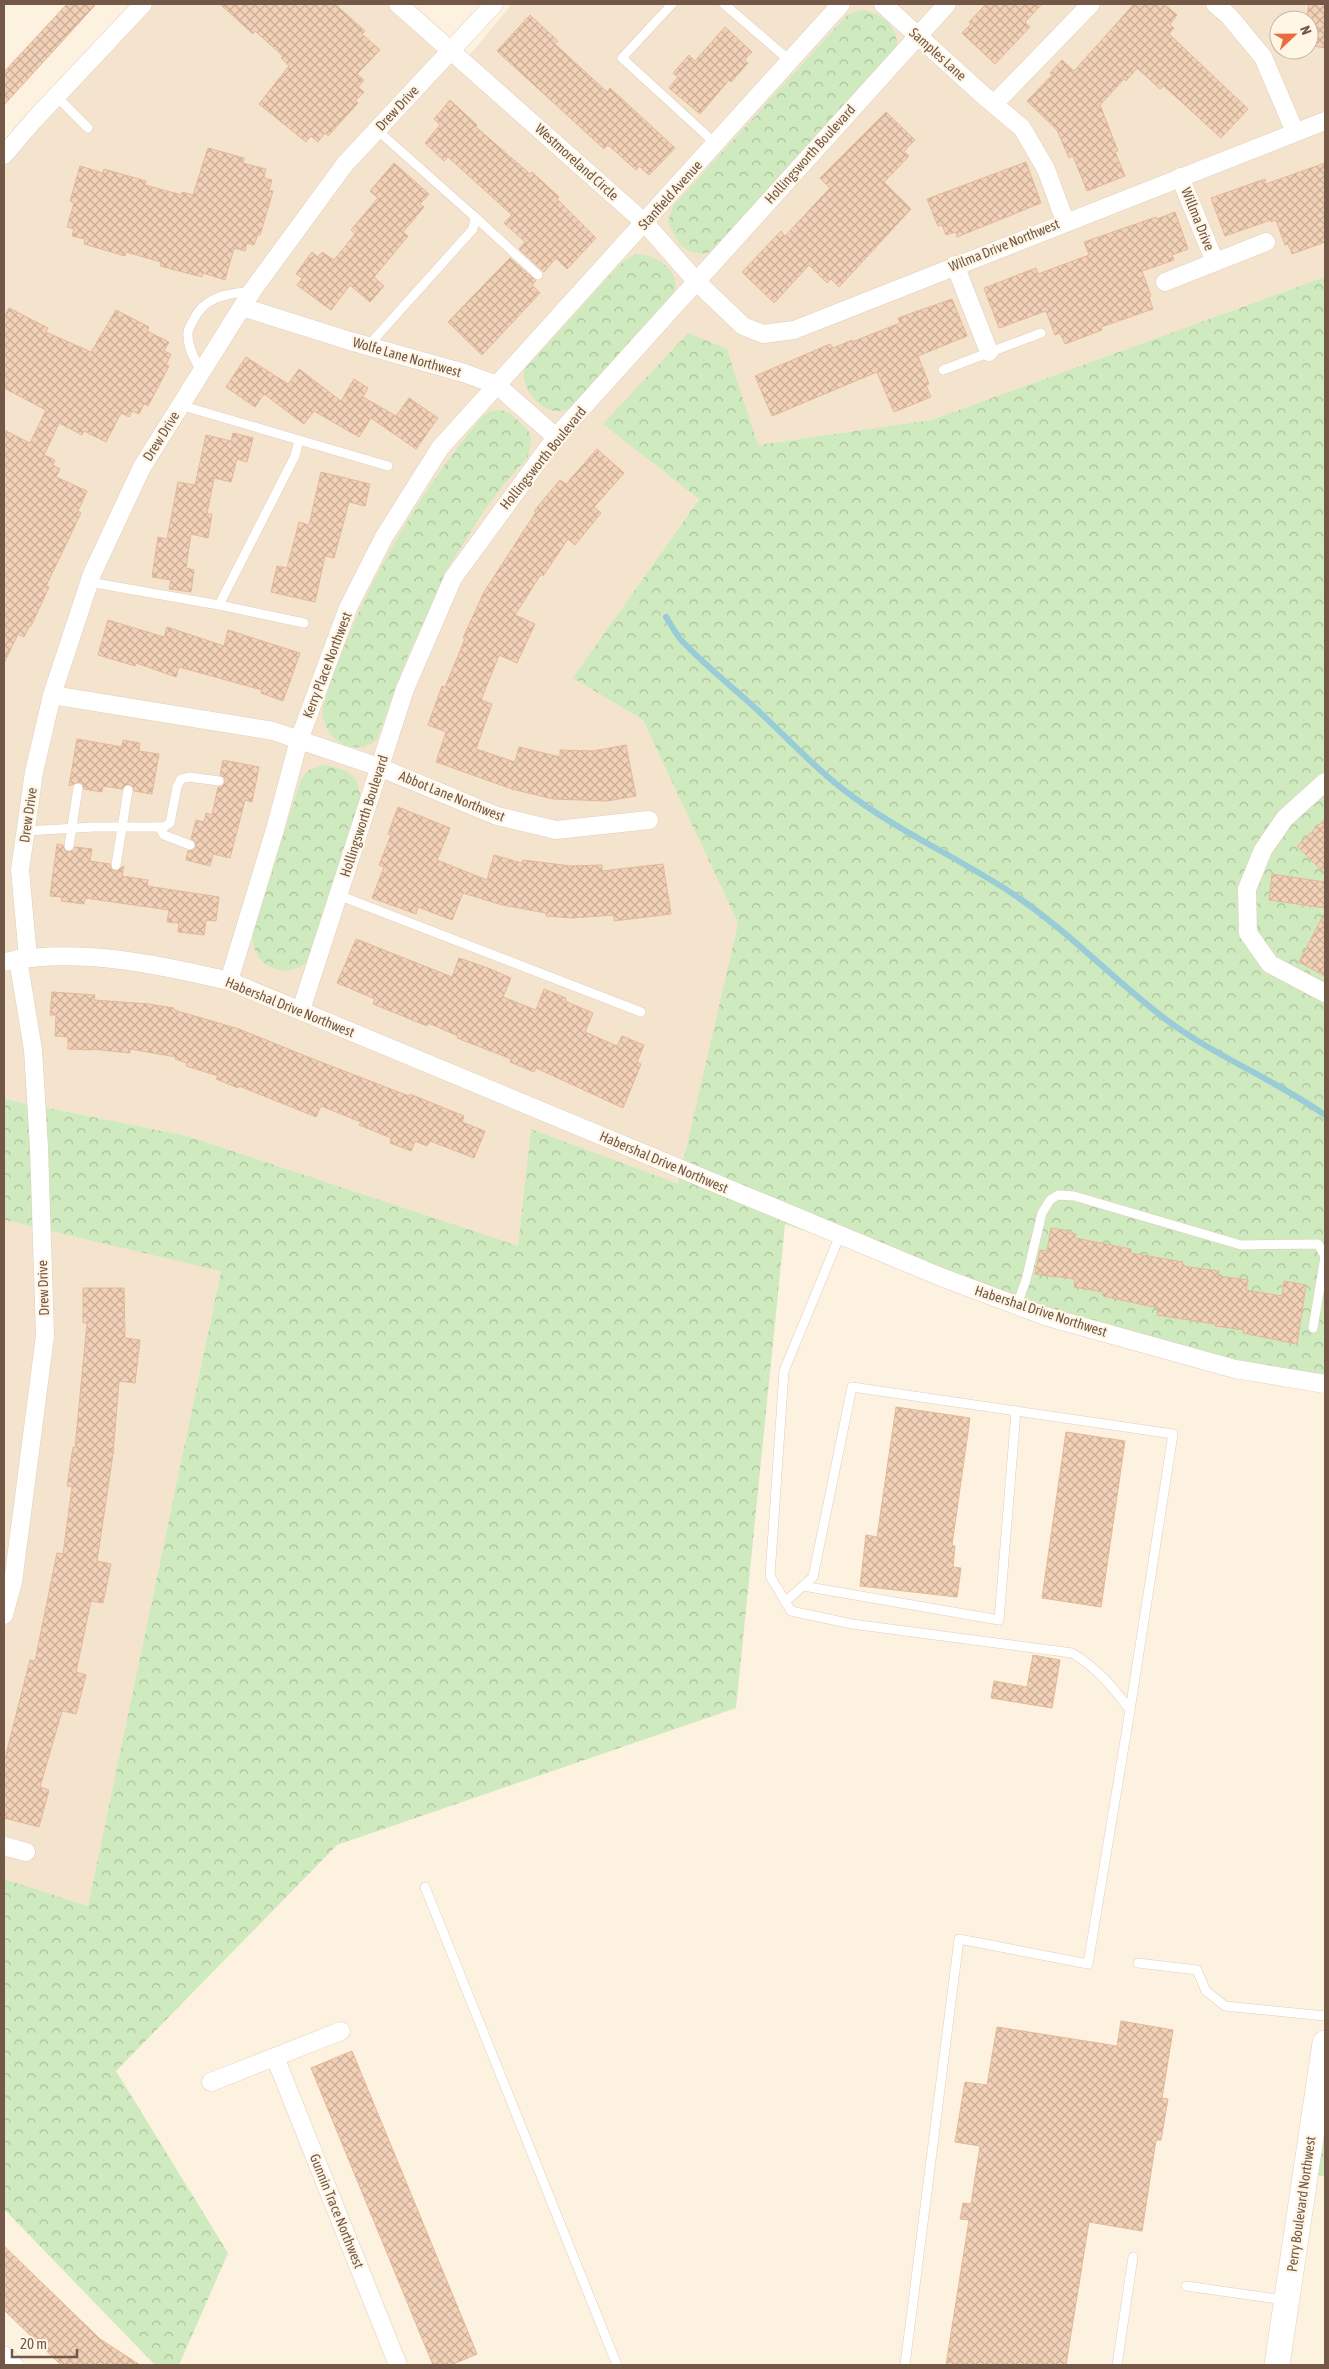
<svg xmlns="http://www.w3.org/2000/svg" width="1329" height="2369" viewBox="0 0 1329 2369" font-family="'Asap Condensed',sans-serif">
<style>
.residential{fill:#f4e4ce;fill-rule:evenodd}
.forest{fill:url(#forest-crowns)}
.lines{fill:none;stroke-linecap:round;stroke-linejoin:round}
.stream{stroke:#9accd8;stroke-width:6}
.building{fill:url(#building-cross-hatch);stroke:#e5b897}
.lane-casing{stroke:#e0cebc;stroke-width:10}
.street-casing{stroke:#e0cebc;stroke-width:19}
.secondary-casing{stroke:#e6d0b9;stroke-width:26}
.lane{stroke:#fff;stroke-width:9}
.street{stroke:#fff;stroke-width:18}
.secondary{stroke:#fff;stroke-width:25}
.labels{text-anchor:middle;stroke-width:4.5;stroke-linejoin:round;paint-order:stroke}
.street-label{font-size:14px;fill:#735847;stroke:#fff6e6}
</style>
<defs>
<pattern id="forest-crowns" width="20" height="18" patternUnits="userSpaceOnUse" patternTransform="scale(1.25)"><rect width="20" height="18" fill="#ceeabe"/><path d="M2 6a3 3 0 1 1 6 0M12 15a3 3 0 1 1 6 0" fill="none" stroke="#acc09c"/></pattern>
<pattern id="building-cross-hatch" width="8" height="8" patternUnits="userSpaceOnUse" patternTransform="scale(1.25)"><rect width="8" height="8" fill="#f2d1b7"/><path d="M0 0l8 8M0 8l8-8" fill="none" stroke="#c8ac97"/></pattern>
</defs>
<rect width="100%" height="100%" fill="#fcf2df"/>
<g class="residential">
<path d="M136,4H401L461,65L512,4H1325V277L931,420L758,445L727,349L604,424L699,498L574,678L643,720L738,923L678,1185L531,1129L518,1247L187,1136L4,1099V142ZM1279,20H1309V50H1279Z"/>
<path d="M4,1220L221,1270L88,1907L4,1879Z"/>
</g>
<g class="forest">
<path d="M862,10C883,13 901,28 896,52L714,251C688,260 676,243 668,221L673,206L848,14Z"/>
<path d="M636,254C653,254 677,267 676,288C675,291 672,296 671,299L574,406C568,409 562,412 555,411C537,409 522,387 524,370L613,272L625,260Z"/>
<path d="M1325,277V1376L1189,1358L785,1224L736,1708L337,1845L116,2071L228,2253L179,2365H155L4,2209V1879L88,1906L221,1271L4,1220V1099L187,1136L518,1246L531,1129L678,1184L738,923L643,720L573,678L699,499L603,424L688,333L727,349L758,445L931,420Z"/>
<path d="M501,410L511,414L528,430L531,439L528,457L504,484L483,512L450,565L406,660L377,739C355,760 318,738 323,706C356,600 412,501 483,416L491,411Z"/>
<path d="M324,765C349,769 361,776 360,803L307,962C283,982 249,964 253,932L301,779L309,770Z"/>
<path d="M1325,2066V2176L1312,2174Z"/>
</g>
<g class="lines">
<path class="stream" d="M666,617C672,626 677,637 685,644C706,666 731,686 753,706C786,736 816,770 852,796C903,834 963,860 1016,896C1069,932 1113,979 1164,1018C1214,1056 1274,1079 1325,1115"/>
</g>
<g class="building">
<path d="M67,4H96L4,105V72Z"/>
<path d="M220,4H335L365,31L362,34L380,50L357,74L364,80L358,87L364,92L355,101L358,103L328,136L325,133L318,142L311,136L306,142L259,104L289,66L281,58L283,56L255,31L253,34Z"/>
<path d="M986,4H1042L1025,22L1030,27L995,64L962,33L971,24L969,22Z"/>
<path d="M1134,4H1164L1177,15L1170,24L1174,28L1169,34L1248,109L1221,138L1164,86L1160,89L1137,68L1126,81L1124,79L1100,105L1118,151L1115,152L1125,176L1087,191L1073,156L1069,158L1057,130L1027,101L1052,75L1050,73L1062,60L1074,71Z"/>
<path d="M1309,4H1325V48L1309,45V20H1306Z"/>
<path d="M530,15L558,41L555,44L607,92L610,88L675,148L649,175L639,166L636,170L608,145L604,149L497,51Z"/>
<path d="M725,27L752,52L744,60L748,63L731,82L729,80L700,114L669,88L678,77L673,73L689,55L695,61Z"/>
<path d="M450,100L477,125L476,127L530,174L532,172L559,197L557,199L596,238L567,269L556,258L544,272L519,249L525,242L504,223L512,215L448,157L444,161L425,143L440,125L434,119Z"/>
<path d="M886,112L915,140L904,151L909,156L884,182L911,209L839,287L831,279L827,283L809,265L774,303L742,272L781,231L785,236L830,188L820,178Z"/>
<path d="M208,148L244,158L243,163L266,169L264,178L272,180L269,190L273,191L260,235L258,234L254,245L247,243L245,251L234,248L225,280L203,273L202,277L160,266L161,262L126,252L125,256L84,244L85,239L72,236L74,229L67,227L74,203L70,201L80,166L103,173L104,169L146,181L145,185L182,195V192L193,195Z"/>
<path d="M1026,162L1041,203L957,237L956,232L946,235L942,225L938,226L927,199Z"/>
<path d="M394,163L429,194L420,204L424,207L403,232L408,236L374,277L384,286L370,302L350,285L331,310L297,285L302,278L296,274L312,252L318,257L322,252L334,260L355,234L351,230L378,198L370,191Z"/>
<path d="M1325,163V242L1292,254L1288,244L1285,245L1276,220L1271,222V220L1225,236L1211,198L1265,179L1266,184Z"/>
<path d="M1175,212L1188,249L1172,255L1174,260L1142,271L1151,296L1149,297L1153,309L1101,327L1102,330L1065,344L1060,333L1055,335L1046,311L999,328L984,288L1036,268L1038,274L1089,255L1084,242L1156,217L1157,219Z"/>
<path d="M510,258L536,281L532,285L540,293L482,355L448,322Z"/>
<path d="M952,299L967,336L918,356L929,384L926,385L931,397L894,412L877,372L772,416L755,376L830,344L833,348L852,340V342L900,323L898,318Z"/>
<path d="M9,308L48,328L46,332L91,352L116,310L149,327L147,331L169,342L164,351L171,354L166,365L169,366L148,406L144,404L139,414L132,411L129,417L121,413L106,442L84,431L82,435L59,423L44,455L55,460L53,465L60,469L56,477L87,491L78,511L81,513L46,586L49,587L31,626L30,625L24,637L18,634L4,663V430L30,443L46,410L4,388V317Z"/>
<path d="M246,357L288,384L299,369L341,401L354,379L368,388L363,397L396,416L409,398L438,418L416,449L371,418L359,437L314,411L304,424L264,394L255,407L226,387Z"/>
<path d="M233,433L253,438L247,462L237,459L231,482L214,478L207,514H212L208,538L191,534L186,568L194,570L191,592L169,589L171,580L152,577L158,537L167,539L178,482L195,485L206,435L231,441Z"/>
<path d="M597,449L624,473L594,507L601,513L575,545L568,539L543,576L541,574L515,615L535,624L517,663L499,655L481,700L492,704L476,749L515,762L519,747L560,757V750L593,751L626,745L636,796L607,801L553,799L512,789L436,762L446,732L428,725L442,686L445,687L465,639L463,638L484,592L536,512L534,511L560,480L566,484Z"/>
<path d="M321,472L370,484L365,506L349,502L334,558L325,556L315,602L271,592L277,566L287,568L299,522L309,525Z"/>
<path d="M108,620L164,637L167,627L224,646L228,630L300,653L283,701L261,693L262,690L179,667L176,677L136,663L135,666L98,655Z"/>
<path d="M77,739L122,747L123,740L140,743L139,751L159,754L152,794L134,791L132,786L128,784L122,789L103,786L102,792L84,789L79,782L69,786Z"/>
<path d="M223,760L259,767L252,802L245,800L230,858L213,854L210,866L186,860L188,851L194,850L196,847L195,841L191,839L196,820L204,822L206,813L212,815L218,787H222L225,782V778L220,775Z"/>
<path d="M398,807L450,828L437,860L487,880L494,855L522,863L523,860L571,866L602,865V871L663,864L671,914L614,921V915L572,918L546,916V913L502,905L463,893L452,920L418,907L416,914L372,898L384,867L379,865L391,835L388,834Z"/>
<path d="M1325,819V874L1297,846Z"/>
<path d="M57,844L63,845L65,851L69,852L75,847L92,849L90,861L110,864L112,870L116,871L124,866L122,876L148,880L147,886L219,897L216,921L206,920L204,935L178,932L179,923L167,922L169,910L85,898L84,904L61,901L62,897L50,896Z"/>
<path d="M1272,874L1325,882V908L1269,900Z"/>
<path d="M1325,912V976L1299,962Z"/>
<path d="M356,939L452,977L459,958L488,968L511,978L503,997L536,1010L544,989L566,998L565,1001L593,1013L585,1032L617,1046L622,1036L644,1045L637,1062L641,1064L623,1108L536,1068L534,1072L510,1062L511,1059L457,1038L458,1036L428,1023L427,1026L373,1004L375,999L337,983Z"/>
<path d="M52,992L95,995L94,1000L149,1004L174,1008V1010L239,1029L308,1057L409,1096L410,1094L464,1116L462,1122L485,1131L474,1158L430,1141L427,1146L415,1141L411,1151L390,1143L391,1138L359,1125L361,1122L321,1106L316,1117L239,1086L238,1088L216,1079L218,1076L186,1066L187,1063L175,1059L176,1057L130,1049V1053L91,1049V1050L68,1049V1037L55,1036L56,1015H50Z"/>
<path d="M1051,1228L1069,1231L1068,1233L1076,1234L1075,1238L1131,1249V1253L1183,1262L1182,1266L1219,1271L1218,1276L1248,1280L1246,1290L1282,1296L1284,1281L1306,1285L1297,1344L1243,1333L1244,1330L1215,1326V1324L1157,1315L1158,1308L1103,1296V1292L1074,1287L1075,1279L1035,1274L1040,1250L1047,1251Z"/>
<path d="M83,1288H124L125,1338L140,1340L135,1383L119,1381L113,1454L97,1561L111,1564L103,1603L91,1601L76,1672L86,1675L76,1714L62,1711L40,1787L49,1790L39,1827L4,1818V1762L30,1660L35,1661L57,1553L63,1554L72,1487L67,1486L73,1447L75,1448L87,1323H83Z"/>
<path d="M896,1407L970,1418L952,1545L955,1546L953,1567L961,1568L957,1597L860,1586L866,1535L877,1537Z"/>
<path d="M1066,1432L1125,1441L1101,1607L1042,1598Z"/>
<path d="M1033,1655L1060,1660L1052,1708L991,1698L994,1681L1027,1687Z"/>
<path d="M1121,2021L1173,2030L1162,2098L1168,2099L1161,2140H1156L1142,2231L1089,2222L1066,2365H946L969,2220L960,2219L963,2203L971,2204L980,2146L955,2142L965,2082L987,2085L997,2027L1117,2046Z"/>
<path d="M352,2051L477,2354L451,2365H433L311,2068Z"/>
<path d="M4,2246L100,2339L140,2365H61L4,2310Z"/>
</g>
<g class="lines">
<defs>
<g id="lane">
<path d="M672,4L622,58L716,144"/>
<path d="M724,4L790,61"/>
<path d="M56,96L88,128"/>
<path d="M475,217L538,275"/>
<path d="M368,346L473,229L475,217L377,130"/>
<path d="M943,370L1041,333"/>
<path d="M201,372C196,361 188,349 188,336C187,330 190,326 193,321C204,296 227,294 252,291"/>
<path d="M299,440L388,466"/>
<path d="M89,582L219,605L295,456L299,440L180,405"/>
<path d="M219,605L304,623"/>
<path d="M159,827L164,835L190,845"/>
<path d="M26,831L94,827H164L170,823L177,787L181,779L189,777L219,781"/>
<path d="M69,846L78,788"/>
<path d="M116,865L128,790"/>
<path d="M338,895L641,1012"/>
<path d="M840,1235L784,1371L770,1576L791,1611L852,1624L1072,1653C1097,1668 1113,1687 1130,1710L1088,1964L959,1939L905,2365"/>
<path d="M1017,1305L1026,1280L1042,1213L1050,1200L1058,1195L1074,1196L1241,1245L1318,1244L1325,1256"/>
<path d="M1313,1328L1325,1257"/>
<path d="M803,1586L999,1620L1016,1411"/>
<path d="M785,1602L813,1577L852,1387L1173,1434L1130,1710"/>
<path d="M425,1887L617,2365"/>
<path d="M1138,1963L1197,1970L1206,1991L1225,2006L1325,2016"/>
<path d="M1186,2286L1284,2300"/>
<path d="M1117,2365L1133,2257"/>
</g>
<g id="street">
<path d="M398,4L645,223L696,281L743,326L763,334L794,330L1325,121"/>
<path d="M883,4L984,96L1022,128L1046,169L1065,221"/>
<path d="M1215,4L1229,16L1263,57L1295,132"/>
<path d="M994,104L1091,4"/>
<path d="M4,155L34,120L143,4"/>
<path d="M1180,177L1215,262"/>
<path d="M955,265L989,352"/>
<path d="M1165,282L1266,242"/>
<path d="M242,307L350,341L464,373L497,385L556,437"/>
<path d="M52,695L273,731L379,767L497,816L556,830L649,820"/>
<path d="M1325,782L1285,818L1263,850L1247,889L1248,933L1270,964L1325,993"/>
<path d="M28,957L20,870L34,772L52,695L92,574L142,467L252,291L345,164L494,4"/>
<path d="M4,962C78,947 156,964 229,981L941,1277L1048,1317L1235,1369L1325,1384"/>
<path d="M229,981L276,826L299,740L348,608L384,537L440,448L841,4"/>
<path d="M301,1010L405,689L453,578L556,437L947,4"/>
<path d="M4,1615L13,1582L45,1336L39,1147L33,1050L18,959"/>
<path d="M4,1846L26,1852"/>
<path d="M275,2057L398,2365"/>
<path d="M211,2082L341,2031"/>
<path d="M4,2355L14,2365"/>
</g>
<path id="secondary" d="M1277,2365L1325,2043"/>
</defs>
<use href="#lane" class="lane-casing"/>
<use href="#street" class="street-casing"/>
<use href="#secondary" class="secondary-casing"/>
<use href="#lane" class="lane"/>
<use href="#street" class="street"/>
<use href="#secondary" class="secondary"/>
</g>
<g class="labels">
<g class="street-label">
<text transform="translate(938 54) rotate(42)" y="5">Samples Lane</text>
<text transform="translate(397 108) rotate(-47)" y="5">Drew Drive</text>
<text transform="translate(810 154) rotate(-48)" y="5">Hollingsworth Boulevard</text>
<text transform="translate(577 162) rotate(42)" y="5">Westmoreland Circle</text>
<text transform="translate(670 195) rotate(-48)" y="5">Stanfield Avenue</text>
<text transform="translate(1198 219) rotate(68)" y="5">Willma Drive</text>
<text transform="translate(1004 245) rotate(-22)" y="5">Wilma Drive Northwest</text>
<text transform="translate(407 357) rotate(16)" y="5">Wolfe Lane Northwest</text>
<text transform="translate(161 436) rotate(-58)" y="5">Drew Drive</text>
<text transform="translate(543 458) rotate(-51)" y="5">Hollingsworth Boulevard</text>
<text transform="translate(327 665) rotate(-69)" y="5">Kerry Place Northwest</text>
<text transform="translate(452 796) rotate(22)" y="5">Abbot Lane Northwest</text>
<text transform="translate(28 815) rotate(-82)" y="5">Drew Drive</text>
<text transform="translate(364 816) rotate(-72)" y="5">Hollingsworth Boulevard</text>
<text transform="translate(290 1007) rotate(22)" y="5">Habershal Drive Northwest</text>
<text transform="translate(664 1162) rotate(23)" y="5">Habershal Drive Northwest</text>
<text transform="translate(43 1288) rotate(-92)" y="5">Drew Drive</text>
<text transform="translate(1041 1311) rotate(18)" y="5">Habershal Drive Northwest</text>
<text transform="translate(1301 2204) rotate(-82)" y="5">Perry Boulevard Northwest</text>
<text transform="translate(337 2211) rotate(68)" y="5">Gunnin Trace Northwest</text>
</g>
</g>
<rect width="1329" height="2369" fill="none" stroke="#735847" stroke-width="10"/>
<g transform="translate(1294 35) rotate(68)"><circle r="24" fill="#fff6e6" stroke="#c7b7a6"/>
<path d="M0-4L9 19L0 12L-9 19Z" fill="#e96d41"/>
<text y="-8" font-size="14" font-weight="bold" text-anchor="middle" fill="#735847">N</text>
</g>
<path d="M12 2349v8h65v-8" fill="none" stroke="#735847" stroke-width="2.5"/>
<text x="20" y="2349" font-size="15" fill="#735847" stroke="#fff6e6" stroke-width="4" paint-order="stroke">20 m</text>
</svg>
